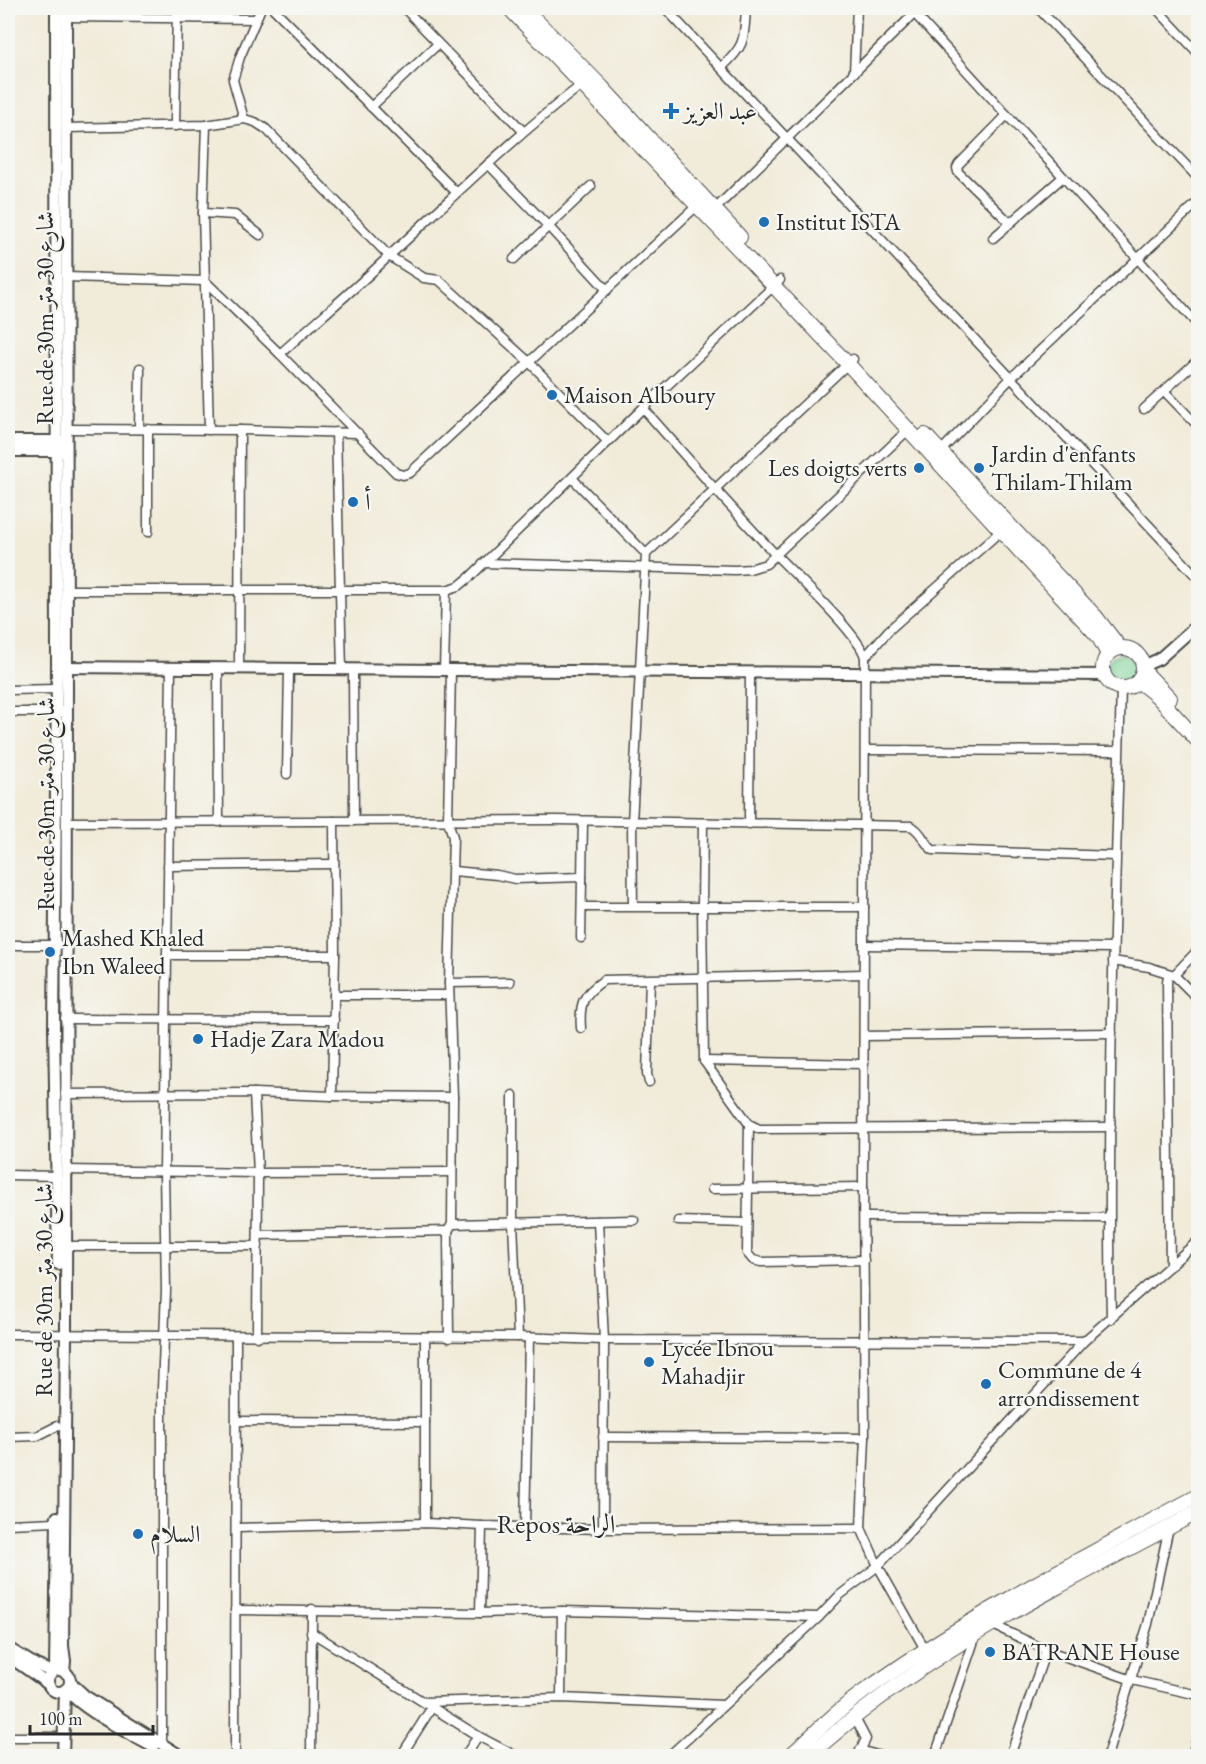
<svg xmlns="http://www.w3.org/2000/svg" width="1206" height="1764" viewBox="0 0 1206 1764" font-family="'EB Garamond',Amiri,serif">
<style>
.green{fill:#7bd399;stroke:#537f62;stroke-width:1.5}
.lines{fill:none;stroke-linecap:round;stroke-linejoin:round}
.minor-casing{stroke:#494845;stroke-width:11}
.tertiary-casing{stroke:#494845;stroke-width:14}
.primary-casing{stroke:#494845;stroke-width:16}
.trunk-casing{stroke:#494845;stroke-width:16}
.minor{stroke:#fff;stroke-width:8}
.tertiary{stroke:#fff;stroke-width:10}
.primary{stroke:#fff;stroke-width:14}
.trunk{stroke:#fff;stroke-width:14}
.poi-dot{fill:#1f6fb2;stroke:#f6f6f2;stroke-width:2}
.labels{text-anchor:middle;stroke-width:4.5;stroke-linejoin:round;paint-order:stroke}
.poi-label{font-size:24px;fill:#2b2b2b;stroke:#f6f6f2;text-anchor:start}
.street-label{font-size:24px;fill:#2b2b2b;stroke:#f6f6f2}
.neighbourhood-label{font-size:26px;fill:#2b2b2b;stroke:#f6f6f2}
</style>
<rect width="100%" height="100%" fill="#f6f6f2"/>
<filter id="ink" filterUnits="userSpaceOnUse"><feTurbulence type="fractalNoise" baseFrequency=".0167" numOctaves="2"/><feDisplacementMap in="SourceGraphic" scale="12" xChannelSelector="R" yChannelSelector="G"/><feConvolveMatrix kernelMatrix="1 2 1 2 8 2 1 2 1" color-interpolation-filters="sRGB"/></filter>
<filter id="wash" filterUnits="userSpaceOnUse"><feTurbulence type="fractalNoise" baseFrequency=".008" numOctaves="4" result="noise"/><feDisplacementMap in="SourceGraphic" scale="24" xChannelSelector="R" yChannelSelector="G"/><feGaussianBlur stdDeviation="1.35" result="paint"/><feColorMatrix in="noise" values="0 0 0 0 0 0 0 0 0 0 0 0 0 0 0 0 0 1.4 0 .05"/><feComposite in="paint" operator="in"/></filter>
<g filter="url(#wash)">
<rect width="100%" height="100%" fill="#f1ebd9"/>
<circle class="green" cx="1121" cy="668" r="14"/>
</g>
<g filter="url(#ink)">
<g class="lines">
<defs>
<g id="minor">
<path d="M273,8L456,192"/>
<path d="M404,8L523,131"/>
<path d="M665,8L1198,578"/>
<path d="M1038,8L1198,178"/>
<path d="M1156,8L1198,53"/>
<path d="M914,13L1198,325"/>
<path d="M67,17L256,19"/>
<path d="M722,67C746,45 744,39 746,8"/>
<path d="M854,72L857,8"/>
<path d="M371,107L438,44"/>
<path d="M1007,115L959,164L957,168L958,172L1010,223"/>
<path d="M244,119L233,80L240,57L261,8"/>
<path d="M206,125L203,213L209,430"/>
<path d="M175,126L177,8"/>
<path d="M66,128L206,125L244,119L255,122L266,129L389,256L424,278L439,280L530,363L608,442"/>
<path d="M488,164L549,227L607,290"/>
<path d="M713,211L920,8"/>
<path d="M203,213L235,215L260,235"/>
<path d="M993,238L1063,177"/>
<path d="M514,259L591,186"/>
<path d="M66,277L205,281L280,354L396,473L403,475L410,473L700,203"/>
<path d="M280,354C316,321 354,290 389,256C453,197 515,136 584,83"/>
<path d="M1165,392L1198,426"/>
<path d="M643,408C686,457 730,507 775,554C794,574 859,634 865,657L863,1187L865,1438L861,1528"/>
<path d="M1144,409L1198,360"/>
<path d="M67,429L240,430L358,433"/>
<path d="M139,429L140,368"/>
<path d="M336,432L342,670"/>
<path d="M939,453L1012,377L1198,202"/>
<path d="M572,478L646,554"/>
<path d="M148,532V429"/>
<path d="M484,563L735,570L750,569L766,564L909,429"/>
<path d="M67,590H446L459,586L470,577L643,408L780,280"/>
<path d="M865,657L889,630L1003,529"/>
<path d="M218,669L219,822"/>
<path d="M239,669L240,430"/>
<path d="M353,670L354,821"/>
<path d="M444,671L446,590"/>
<path d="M8,690L57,689"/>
<path d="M8,712H61"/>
<path d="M865,750L1118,751"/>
<path d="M287,774L289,670"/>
<path d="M66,822L557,820L911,826C922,831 924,844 933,850L1115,856"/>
<path d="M703,823L702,906L704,1061L749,1124L759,1129L1111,1127"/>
<path d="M749,824L750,672"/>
<path d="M168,866L334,864"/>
<path d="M453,871L497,875L515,879L582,877"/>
<path d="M633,906L632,823L646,554L853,359"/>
<path d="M582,907H864"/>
<path d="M581,938L583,821"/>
<path d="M8,945H58"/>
<path d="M864,945L1113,948"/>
<path d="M167,955H335"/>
<path d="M1113,961L1149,967L1174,975L1198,999"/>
<path d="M449,983L510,982"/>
<path d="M334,995H449"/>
<path d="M65,1019L334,1020"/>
<path d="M581,1028C579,1003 583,994 604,980L864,974"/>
<path d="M864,1036L1112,1033"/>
<path d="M704,1061L864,1064"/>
<path d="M649,1082L647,1074L650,980"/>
<path d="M254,1093L258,1173L257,1337"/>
<path d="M65,1094L254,1093L332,1096L453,1097"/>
<path d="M513,1095V1222L518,1337"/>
<path d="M332,1096L335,955L334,821"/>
<path d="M749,1124L747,1253L753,1260L761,1262L864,1260"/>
<path d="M66,1170L258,1173L452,1172"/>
<path d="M8,1175L57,1176"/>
<path d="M712,1189L863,1187"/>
<path d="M864,1217L1109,1218"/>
<path d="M598,1221L604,1340L603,1529"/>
<path d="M678,1221L747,1223"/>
<path d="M452,1224L634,1220"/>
<path d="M258,1235L448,1231"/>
<path d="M65,1246H258"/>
<path d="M1170,1266L1167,982L1168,976L1174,975L1198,950"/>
<path d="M1111,1319C1107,1109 1115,898 1121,688"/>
<path d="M8,1334L518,1337L604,1340L1084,1341L1198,1241"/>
<path d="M449,1338L448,1231L452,1224L453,1097L449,983L453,837L448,821L451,671"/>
<path d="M236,1421L425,1422"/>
<path d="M8,1437L37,1436L57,1426"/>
<path d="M603,1437L865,1438"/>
<path d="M425,1523V1337"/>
<path d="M8,1524L56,1522"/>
<path d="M525,1527L529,1338"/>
<path d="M236,1528L425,1523L482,1526L603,1529L861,1528L878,1566L926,1651"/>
<path d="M235,1610L480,1613L562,1611L819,1617L840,1595L878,1566L1084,1341"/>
<path d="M480,1613L482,1526"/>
<path d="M991,1624L1046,1650L1132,1680L1198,1695"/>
<path d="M311,1632L478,1736L516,1756"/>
<path d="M561,1698L562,1611"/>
<path d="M424,1702L561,1698L723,1705"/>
<path d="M855,1718L866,1739L858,1756"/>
<path d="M8,1737H57"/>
<path d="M162,1745V1389L166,1290L164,1171L171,669"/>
<path d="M860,1750L880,1756"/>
<path d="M235,1756L236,1337"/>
<path d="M311,1756L312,1609"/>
<path d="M401,1756L432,1707"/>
<path d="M465,1756L478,1736"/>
<path d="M669,1756L819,1617"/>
<path d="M935,1756L976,1635"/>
<path d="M1010,1756L1046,1650"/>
<path d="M1107,1756L1148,1624L1169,1527"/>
<path d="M1192,1756L1198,1735"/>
</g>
<g id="tertiary">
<path d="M56,8L57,667L54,1028L58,1264"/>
<path d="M8,441H61"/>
<path d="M8,451H61"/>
<path d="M1143,666L1159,659L1198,624"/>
<path d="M60,667L1104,675"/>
<path d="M8,1648L36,1665L52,1672"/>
<path d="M8,1656L48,1684"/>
<circle cx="59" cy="1681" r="11"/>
<path d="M55,1670L57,1517"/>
<path d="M64,1672L65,1661L63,1646L66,1335L67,686L66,8"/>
<path d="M70,1680L73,1685L85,1696L181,1756"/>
<path d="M66,1689C82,1710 129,1733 153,1747"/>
<path d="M63,1756L65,1690"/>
</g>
<g id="primary">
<path d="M509,8L848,364L1098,636L1108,654"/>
<path d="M524,8L601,86L740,237"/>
<path d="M925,435L1096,617L1120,648"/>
<circle cx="1123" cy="668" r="20"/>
<path d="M1143,670L1170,698"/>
<path d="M1138,681L1157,696L1198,741"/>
</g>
<g id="trunk">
<path d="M790,1756C813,1734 836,1712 862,1693C967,1617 1084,1557 1198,1496"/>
<path d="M809,1756C922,1652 1064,1584 1198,1512"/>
</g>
</defs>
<use href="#minor" class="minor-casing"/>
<use href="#tertiary" class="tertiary-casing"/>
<use href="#primary" class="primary-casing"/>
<use href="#trunk" class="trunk-casing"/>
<use href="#minor" class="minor"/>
<use href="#tertiary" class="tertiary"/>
<use href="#primary" class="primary"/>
<use href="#trunk" class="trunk"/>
</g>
</g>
<g class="poi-dot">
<path d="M668 102h6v6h6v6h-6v6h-6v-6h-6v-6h6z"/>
<circle cx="764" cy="222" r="6"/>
<circle cx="552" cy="395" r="6"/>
<circle cx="919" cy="468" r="6"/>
<circle cx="979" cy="468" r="6"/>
<circle cx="353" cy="502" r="6"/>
<circle cx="50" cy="952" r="6"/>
<circle cx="198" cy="1039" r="6"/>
<circle cx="649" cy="1362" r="6"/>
<circle cx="986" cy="1384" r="6"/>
<circle cx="138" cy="1534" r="6"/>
<circle cx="990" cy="1652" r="6"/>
</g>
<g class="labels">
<g class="poi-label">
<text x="684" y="119">عبد العزيز</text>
<text x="776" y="230">Institut ISTA</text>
<text x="564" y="403">Maison Alboury</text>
<text x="991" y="462">Jardin d'enfants<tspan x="991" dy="28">Thilam-Thilam</tspan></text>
<text x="907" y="476" text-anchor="end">Les doigts verts</text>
<text x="365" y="510">أ</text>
<text x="62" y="946">Mashed Khaled<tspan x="62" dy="28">Ibn Waleed</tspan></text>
<text x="210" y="1047">Hadje Zara Madou</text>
<text x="661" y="1356">Lycée Ibnou<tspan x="661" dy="28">Mahadjir</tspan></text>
<text x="998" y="1378">Commune de 4<tspan x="998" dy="28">arrondissement</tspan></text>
<text x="150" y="1542">السلام</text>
<text x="1002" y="1660">BATRANE House</text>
</g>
<g class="street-label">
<text transform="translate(45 318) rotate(-90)" y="8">Rue de 30m شارع 30 متر</text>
<text transform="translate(46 804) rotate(-90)" y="8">Rue de 30m شارع 30 متر</text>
<text transform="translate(44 1290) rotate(-90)" y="8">Rue de 30m شارع 30 متر</text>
</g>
<g class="neighbourhood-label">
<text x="556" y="1533">Repos الراحة</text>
</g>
</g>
<rect width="1206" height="1764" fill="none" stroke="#f6f6f2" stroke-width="30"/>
<path d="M30 1725v9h123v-9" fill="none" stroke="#2b2b2b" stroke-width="3"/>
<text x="39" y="1725" font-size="18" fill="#2b2b2b" stroke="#f6f6f2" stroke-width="4.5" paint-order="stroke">100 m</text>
</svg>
